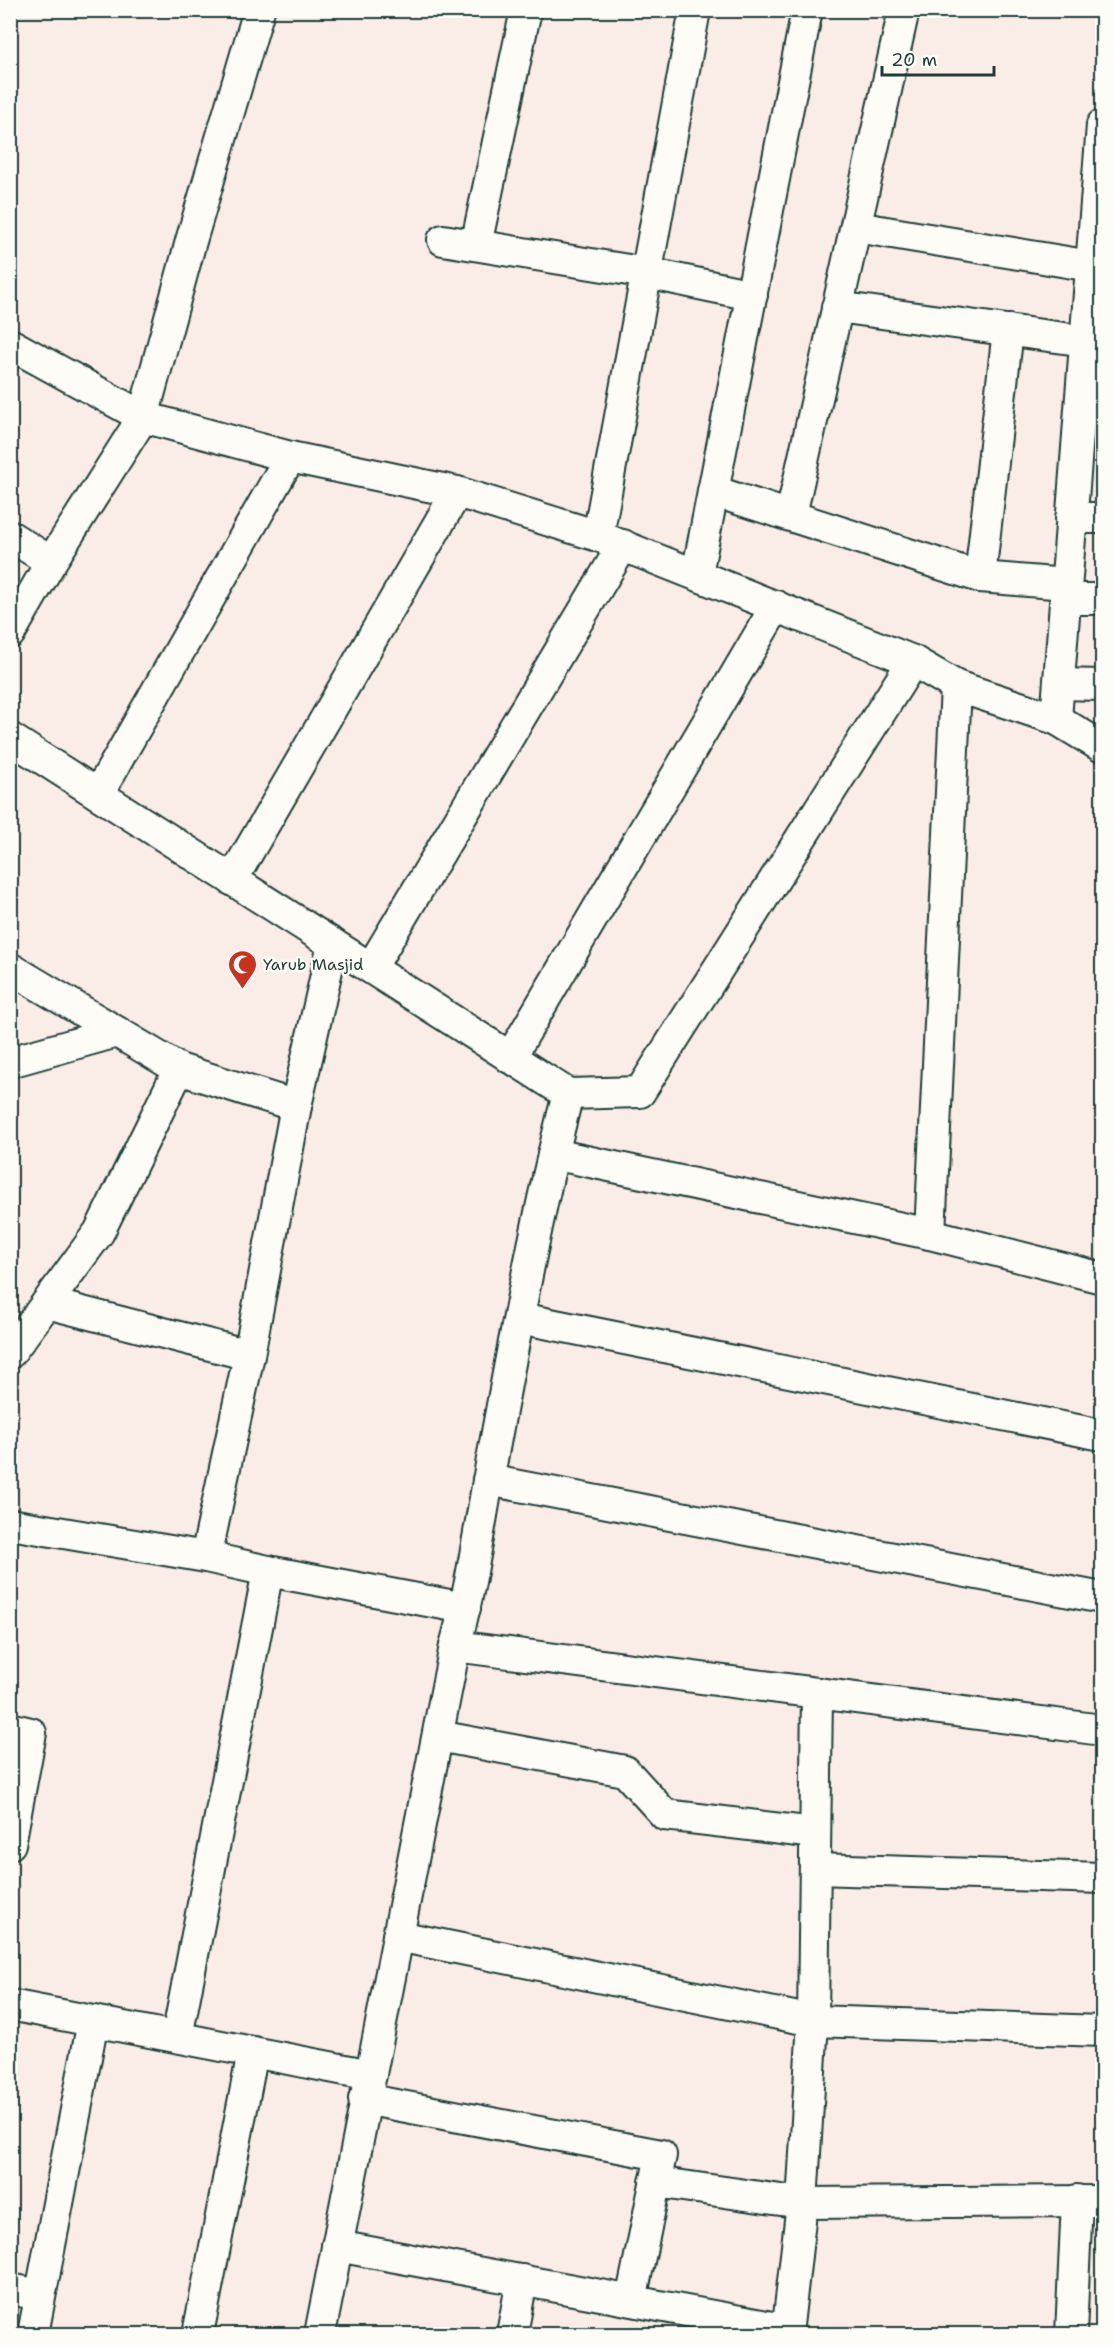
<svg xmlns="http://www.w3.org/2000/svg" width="1113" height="2345" viewBox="0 0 1113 2345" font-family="'Shantell Sans',sans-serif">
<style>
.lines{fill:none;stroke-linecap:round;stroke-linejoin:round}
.minor-casing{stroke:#1f3d34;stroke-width:34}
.minor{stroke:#fdfcf7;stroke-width:30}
.labels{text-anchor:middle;stroke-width:5;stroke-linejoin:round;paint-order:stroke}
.poi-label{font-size:16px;fill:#1f3d34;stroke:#fdfcf7;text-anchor:start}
</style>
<rect width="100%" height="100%" fill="#faede7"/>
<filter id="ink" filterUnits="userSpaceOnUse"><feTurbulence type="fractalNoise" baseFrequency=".0167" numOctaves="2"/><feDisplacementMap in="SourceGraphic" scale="12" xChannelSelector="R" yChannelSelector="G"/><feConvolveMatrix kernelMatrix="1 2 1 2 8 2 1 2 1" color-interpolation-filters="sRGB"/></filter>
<g filter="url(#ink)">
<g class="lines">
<defs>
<g id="minor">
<path d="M856,227L1091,266H1102"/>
<path d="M443,240L647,273L752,295"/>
<path d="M476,245L526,10"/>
<path d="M837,307L1086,341"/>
<path d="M10,344L143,417L290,457L457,492L598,536L913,661"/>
<path d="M713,491L980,577L1066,584"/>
<path d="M791,515L904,10"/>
<path d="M1071,518H1102"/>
<path d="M10,536L51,562"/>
<path d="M598,536L695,10"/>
<path d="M697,574L807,10"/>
<path d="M980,577L1008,330"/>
<path d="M1065,599H1102"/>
<path d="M10,633L51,562L143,417L191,241L259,10"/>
<path d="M1059,684L1102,685"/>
<path d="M1056,719L1102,125"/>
<path d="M10,738L568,1094C535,1222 512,1352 488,1481C478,1537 470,1592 455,1646L320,2334"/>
<path d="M98,794L290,457"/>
<path d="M232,880L457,492"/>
<path d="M10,968L179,1069L296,1106"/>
<path d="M371,968L623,545"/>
<path d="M510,1058L776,606"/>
<path d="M10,1062L117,1032"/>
<path d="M568,1094L640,1092L913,661L956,686L1056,719L1102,747"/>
<path d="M553,1154L930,1234L1102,1278"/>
<path d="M930,1234L956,686"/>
<path d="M47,1303L249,1355"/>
<path d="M520,1318L1102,1435"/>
<path d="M10,1353L99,1232L179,1069"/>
<path d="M488,1480L1102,1598"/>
<path d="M10,1524L206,1557L268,1571L465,1608"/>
<path d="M206,1557L249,1355L296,1106L333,944"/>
<path d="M455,1646L1102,1730"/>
<path d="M10,1728L31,1733L10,1844"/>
<path d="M438,1736L625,1771L665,1815L815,1833"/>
<path d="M815,1869L1102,1878"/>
<path d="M398,1936L813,2021L1102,2031"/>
<path d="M10,2005L371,2075"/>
<path d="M177,2037L268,1571"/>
<path d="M364,2099L661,2155L631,2300"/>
<path d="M655,2182L802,2203L1102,2201"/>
<path d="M337,2246L788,2330"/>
<path d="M10,2289L40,2295"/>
<path d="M33,2334L93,2021"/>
<path d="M198,2334L253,2052"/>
<path d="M512,2334L522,2280"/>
<path d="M787,2334L802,2203L813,2021L817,1693"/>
<path d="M1071,2334L1077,2200"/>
</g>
</defs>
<use href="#minor" class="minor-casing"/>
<use href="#minor" class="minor"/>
</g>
</g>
<defs>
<symbol id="mosque-pin" viewBox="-11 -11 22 30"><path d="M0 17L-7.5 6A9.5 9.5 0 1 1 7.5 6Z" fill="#c8321e" stroke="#fdfcf7"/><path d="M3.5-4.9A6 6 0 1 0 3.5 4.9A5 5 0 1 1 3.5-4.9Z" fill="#fff"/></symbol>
</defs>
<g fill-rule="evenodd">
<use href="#mosque-pin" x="226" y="948" width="33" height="45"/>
</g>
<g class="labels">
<g class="poi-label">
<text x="263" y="970">Yarub Masjid</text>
</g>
</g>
<rect width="1113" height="2345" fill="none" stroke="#fdfcf7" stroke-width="36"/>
<rect x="18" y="18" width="1077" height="2309" fill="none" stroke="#1f3d34" stroke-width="2" filter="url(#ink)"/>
<path d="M882 66v9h112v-9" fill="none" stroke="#1f3d34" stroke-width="3"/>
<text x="891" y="66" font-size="18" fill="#1f3d34" stroke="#fdfcf7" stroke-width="4.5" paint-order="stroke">20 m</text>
</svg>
